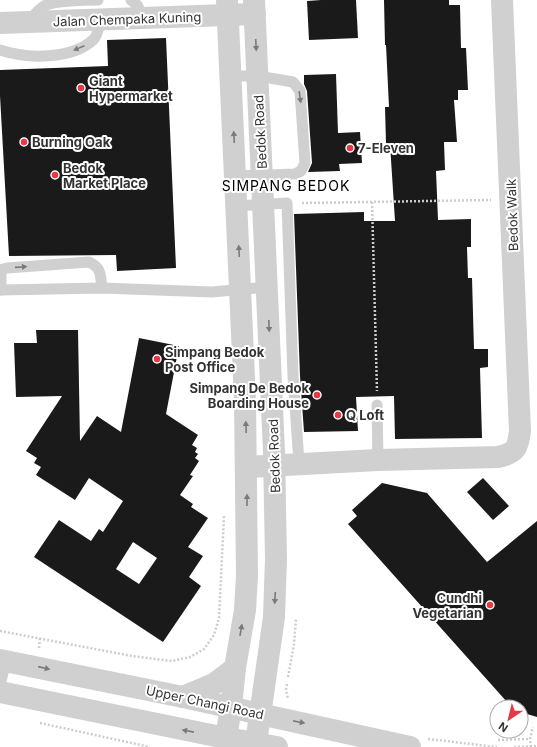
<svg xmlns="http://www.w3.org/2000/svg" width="537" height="747" viewBox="0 0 537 747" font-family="Inter,sans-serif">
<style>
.building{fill:#1a1a1a;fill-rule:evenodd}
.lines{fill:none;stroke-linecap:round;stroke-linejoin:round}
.path{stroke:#cdcdcd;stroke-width:2.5;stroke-dasharray:2 2;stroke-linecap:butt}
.service{stroke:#d0d0d0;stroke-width:11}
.minor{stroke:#d0d0d0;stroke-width:22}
.tertiary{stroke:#d0d0d0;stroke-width:22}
.oneway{fill:#7a7a7a}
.poi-dot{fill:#e63946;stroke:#fff;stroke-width:1.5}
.labels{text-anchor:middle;stroke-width:4;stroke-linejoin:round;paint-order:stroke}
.street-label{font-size:13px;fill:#333;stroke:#fff}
.poi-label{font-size:13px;font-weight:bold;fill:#333;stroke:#fff;text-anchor:start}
.neighbourhood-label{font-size:14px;letter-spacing:1px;fill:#000;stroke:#fff}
</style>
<rect width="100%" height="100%" fill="#fff"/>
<g class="building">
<path d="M321,0H356L358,38L309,40L307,1Z"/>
<path d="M384,0H449V5H460L461,48H466L468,90H458V100H454L457,142H444L445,170L436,171L438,220L471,219V247H467L468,278H472L474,349H488V367L480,368L482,438L395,439L394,396L356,397L358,431L304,432L300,376L294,214L364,212V221H395L390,144H386L385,107H389L386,45H385Z"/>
<path d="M166,38L176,268L117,271L116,255L9,256L0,96V70L108,66L107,40Z"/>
<path d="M336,74L338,133L360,132L362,163L339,164L340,171L308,172L312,163L307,91L304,84V75Z"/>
<path d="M36,330H78L80,441L97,416L121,432L139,338L179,346L166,414L198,435L192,445L197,448L195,452L198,454L195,458L199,461L190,475L193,476L180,495L193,504L191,507L208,518L188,547L203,556L189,577L201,586L163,642L34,557L59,520L91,541L99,529L103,532L123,501L89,478L75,500L36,475L41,467L34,463L37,458L26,451L62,396L16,397L14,343H37ZM133,542L157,558L139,584L116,569Z"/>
<path d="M483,478L509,506L493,520L467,492Z"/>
<path d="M382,483L427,493L487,562L537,521V717L527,714L521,711V707H515L507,702L348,524L357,516L352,510Z"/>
</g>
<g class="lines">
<g class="path">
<path d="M372,202L377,391"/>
<path d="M302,203L491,200"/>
<path d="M0,631L132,656L172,661L190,657L204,649L214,635L219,618L224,516"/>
<path d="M39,648L40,638"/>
<path d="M288,677L294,644L296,619"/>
<path d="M287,684L286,690L288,699"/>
<path d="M40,723L150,747"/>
<path d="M428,739L497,747"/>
<path d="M498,740L530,739"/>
<path d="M514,747L537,746"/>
<path d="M531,747L530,739L533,727"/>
</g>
<g class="service">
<path d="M131,0L137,5L143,17"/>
<path d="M29,22C33,16 38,10 44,6C54,1 85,0 98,0"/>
<path d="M0,50C26,59 73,60 94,39C98,35 99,25 101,19"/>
<path d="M231,76H258L293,82L300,91L305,163L301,171L295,174L236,176"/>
<path d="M237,206L287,203L293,376L299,463"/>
<path d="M0,290L102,288L212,292L267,287"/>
<path d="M1,290V273L3,269L7,268L89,262C102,268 100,275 102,288"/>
<path d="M377,405L378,460"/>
<path d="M0,685L6,661"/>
</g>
<g class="minor">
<path d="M0,23L255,14"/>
<path d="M247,467L378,460L498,457C516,453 518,448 520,431L502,0"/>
</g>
<g class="tertiary">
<path d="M254,0L274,452L276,559L274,617L256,743"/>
<path d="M0,660L183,697L410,747"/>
<path d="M0,692L226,738L277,747"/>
<path d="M183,697L214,684L235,668"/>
<path d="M226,738L231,707L235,668L245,610L247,576L245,400L227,0"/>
</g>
</g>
<defs><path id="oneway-solid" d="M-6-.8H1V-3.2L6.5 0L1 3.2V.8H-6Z"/></defs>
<g class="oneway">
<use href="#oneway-solid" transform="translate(256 45) rotate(87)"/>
<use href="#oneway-solid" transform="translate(79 48) rotate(158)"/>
<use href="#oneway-solid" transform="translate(300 97) rotate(82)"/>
<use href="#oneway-solid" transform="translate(234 137) rotate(-93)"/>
<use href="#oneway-solid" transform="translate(239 251) rotate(-93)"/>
<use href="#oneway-solid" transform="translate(21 267) rotate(-4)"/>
<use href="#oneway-solid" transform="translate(269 326) rotate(88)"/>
<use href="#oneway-solid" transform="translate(246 427) rotate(-92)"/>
<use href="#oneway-solid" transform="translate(247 500) rotate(-90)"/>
<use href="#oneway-solid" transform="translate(275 598) rotate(93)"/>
<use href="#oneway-solid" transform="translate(241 630) rotate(-80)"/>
<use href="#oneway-solid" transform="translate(44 668) rotate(13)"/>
<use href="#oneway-solid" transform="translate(299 722) rotate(11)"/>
<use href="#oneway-solid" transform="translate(188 731) rotate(-169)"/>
</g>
<g class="poi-dot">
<circle cx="81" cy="88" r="4"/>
<circle cx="24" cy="142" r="4"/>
<circle cx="350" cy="148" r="4"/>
<circle cx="55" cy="175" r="4"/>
<circle cx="157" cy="359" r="4"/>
<circle cx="317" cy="395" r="4"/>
<circle cx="338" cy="415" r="4"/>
<circle cx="490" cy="605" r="4"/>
</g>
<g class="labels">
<g class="street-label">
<text transform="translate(127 19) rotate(-2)" y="5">Jalan Chempaka Kuning</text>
<text transform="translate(260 132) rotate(-93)" y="5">Bedok Road</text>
<text transform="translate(512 215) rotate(-92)" y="5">Bedok Walk</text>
<text transform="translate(274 456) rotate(-92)" y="5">Bedok Road</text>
<text transform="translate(205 702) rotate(12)" y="5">Upper Changi Road</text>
</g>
<g class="poi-label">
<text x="89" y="86">Giant<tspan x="89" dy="15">Hypermarket</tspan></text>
<text x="32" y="147">Burning Oak</text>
<text x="358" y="153">7-Eleven</text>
<text x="63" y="173">Bedok<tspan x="63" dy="15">Market Place</tspan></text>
<text x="165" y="357">Simpang Bedok<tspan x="165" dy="15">Post Office</tspan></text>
<text x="309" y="393" text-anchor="end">Simpang De Bedok<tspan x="309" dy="15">Boarding House</tspan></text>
<text x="346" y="420">Q Loft</text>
<text x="482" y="603" text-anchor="end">Cundhi<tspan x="482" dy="15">Vegetarian</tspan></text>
</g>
<g class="neighbourhood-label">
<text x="286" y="191">SIMPANG BEDOK</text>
</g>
</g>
<g transform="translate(509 719) rotate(215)"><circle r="19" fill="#ffffff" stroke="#adadad"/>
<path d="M0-3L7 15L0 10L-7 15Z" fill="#e63946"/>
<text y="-6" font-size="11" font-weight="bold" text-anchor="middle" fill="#333333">N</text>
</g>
</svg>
